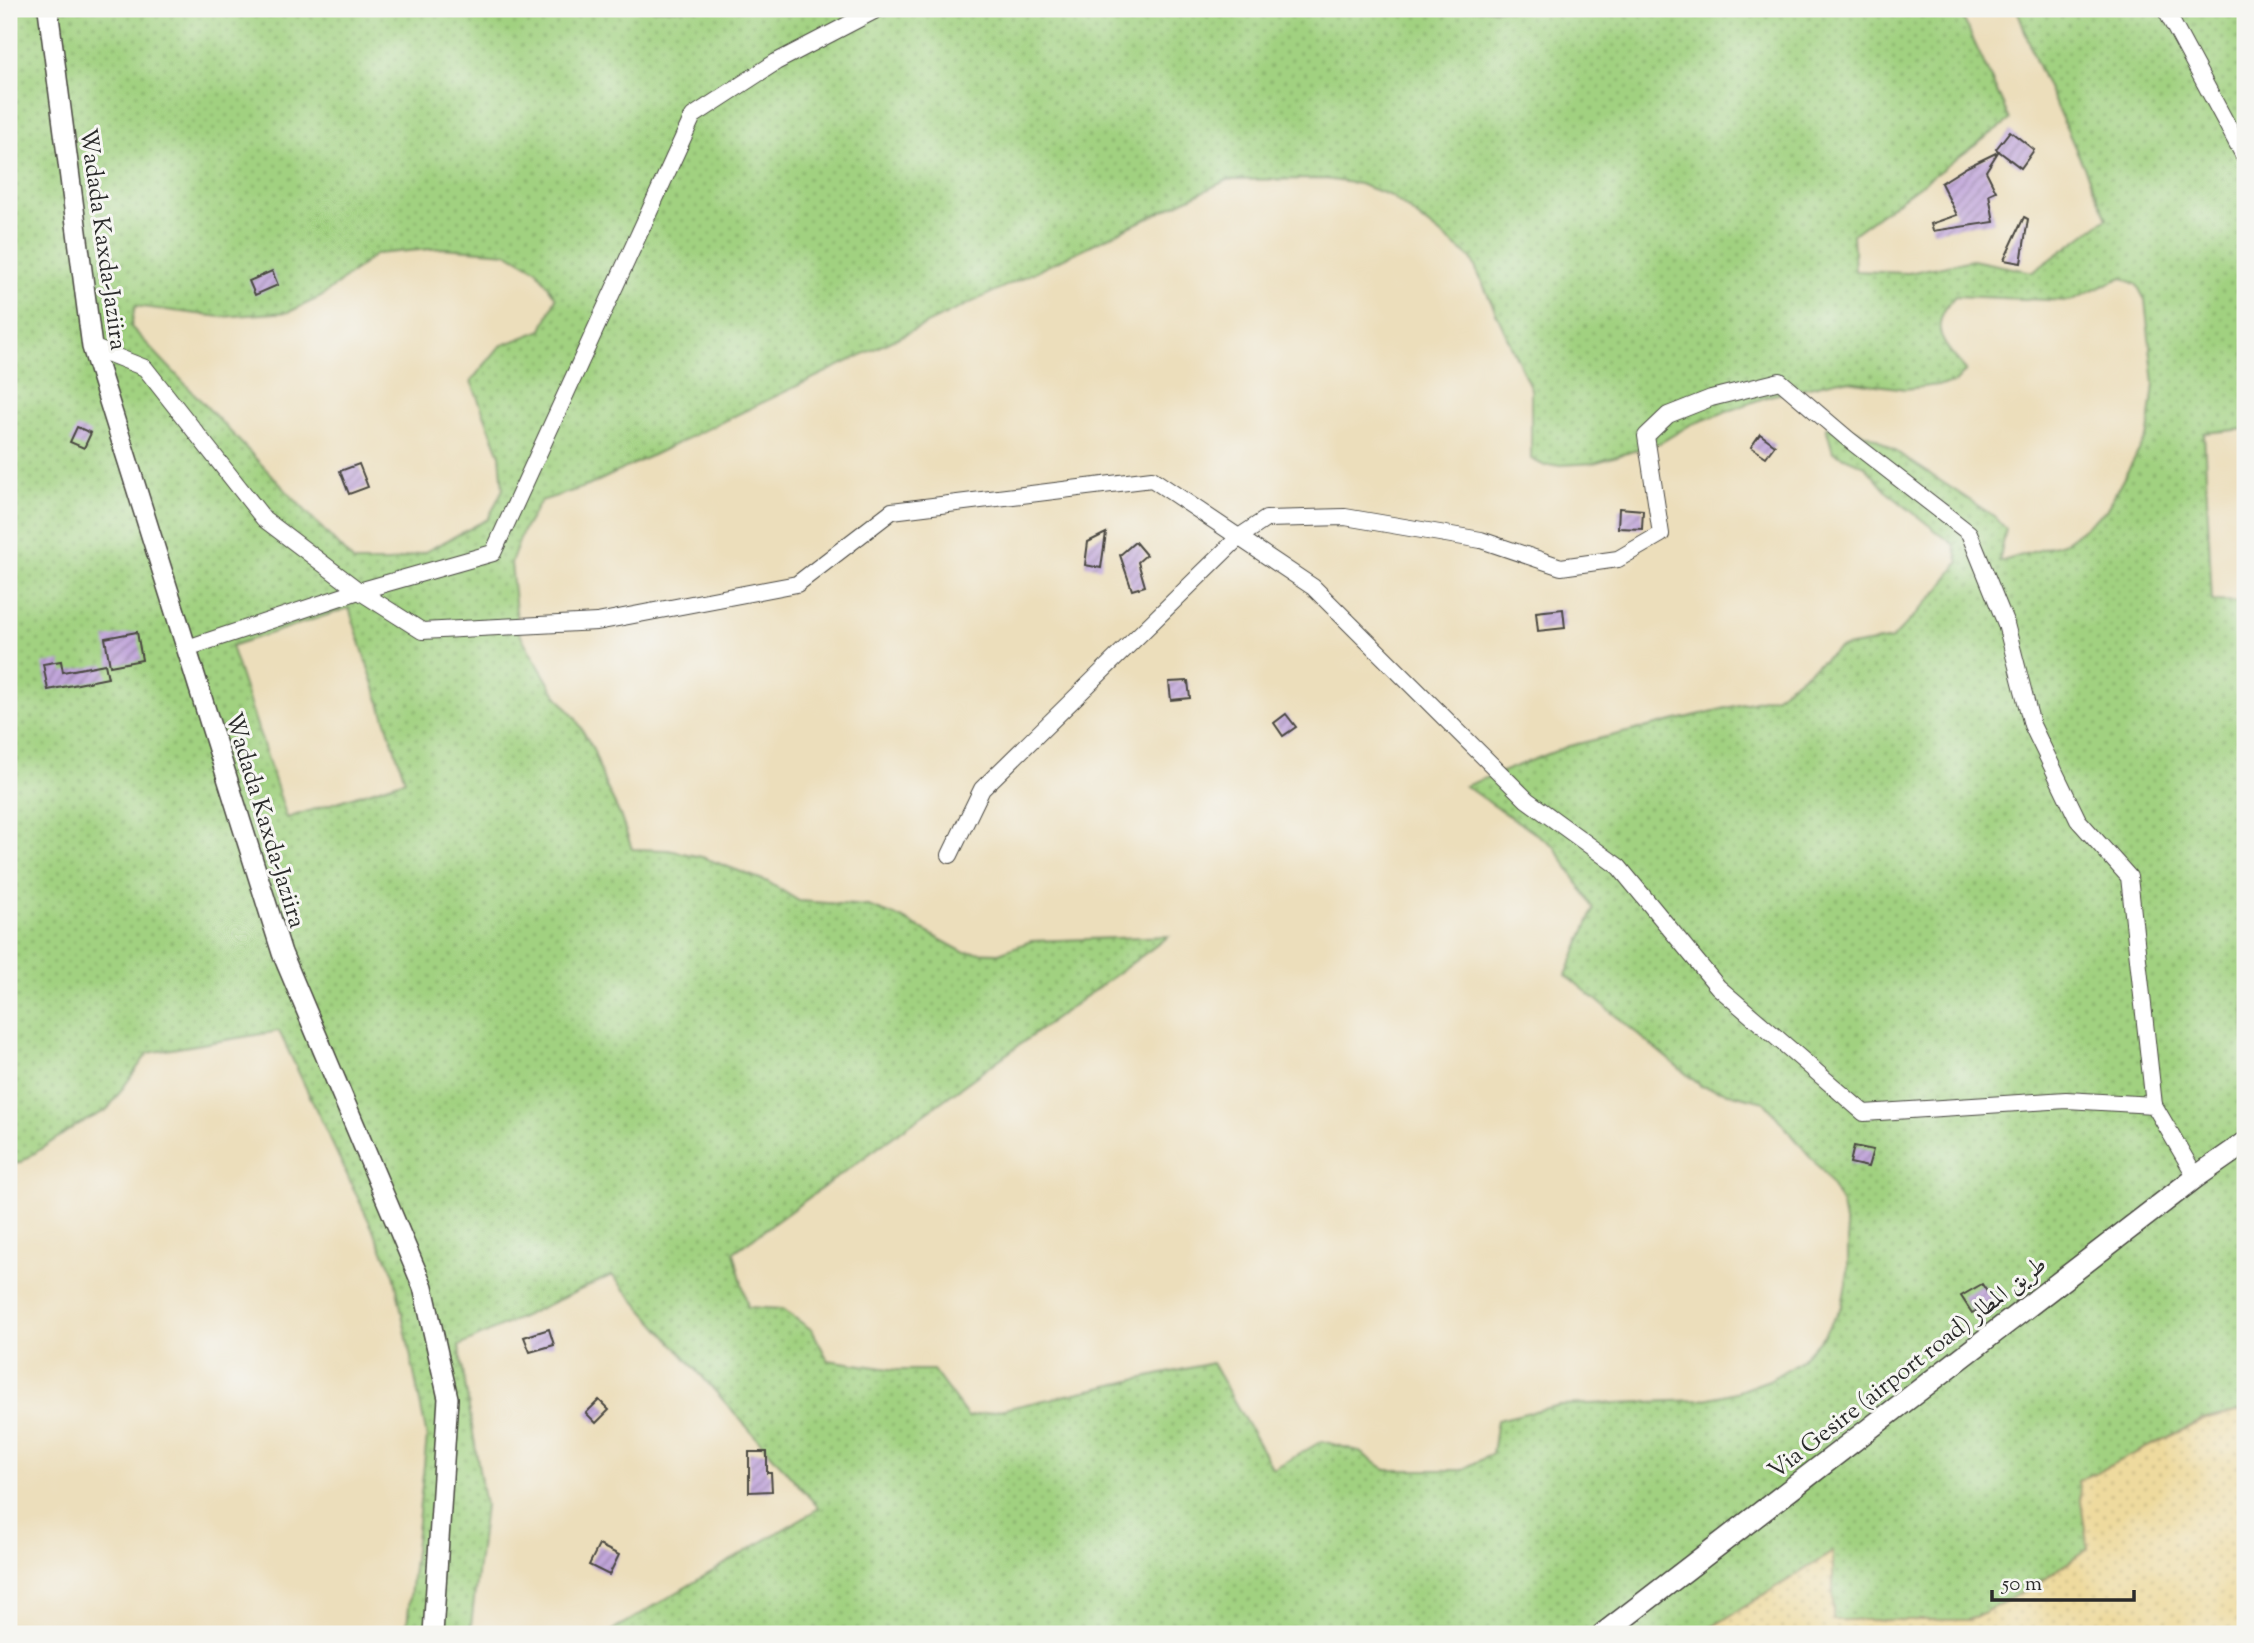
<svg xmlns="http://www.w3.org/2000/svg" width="2254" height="1643" viewBox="0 0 2254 1643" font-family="'Sorts Mill Goudy',Amiri,serif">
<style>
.green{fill:url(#green-dots);stroke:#667e56;stroke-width:2;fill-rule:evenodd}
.sand{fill:url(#sand-dots);stroke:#8c8264;stroke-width:2}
.building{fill:url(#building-hatch)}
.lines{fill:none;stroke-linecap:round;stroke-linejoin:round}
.minor-casing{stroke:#484641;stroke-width:18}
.tertiary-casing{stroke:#484641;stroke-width:22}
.secondary-casing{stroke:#484641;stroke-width:24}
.minor{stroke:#fff;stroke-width:16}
.tertiary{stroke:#fff;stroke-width:19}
.secondary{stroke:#fff;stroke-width:21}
.labels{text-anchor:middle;stroke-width:6;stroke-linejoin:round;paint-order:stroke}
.street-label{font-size:24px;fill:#2b2b2b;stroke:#f6f6f2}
</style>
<defs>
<pattern id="green-dots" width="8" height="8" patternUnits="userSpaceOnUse" patternTransform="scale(1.75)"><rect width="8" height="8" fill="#a1d180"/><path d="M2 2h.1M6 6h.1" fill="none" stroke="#83aa69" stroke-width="1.8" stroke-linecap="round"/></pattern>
<pattern id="sand-dots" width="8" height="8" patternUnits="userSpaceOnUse" patternTransform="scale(1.75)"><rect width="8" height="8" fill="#eeda9e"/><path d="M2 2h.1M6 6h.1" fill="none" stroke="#cb8" stroke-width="1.8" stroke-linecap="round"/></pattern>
<pattern id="building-hatch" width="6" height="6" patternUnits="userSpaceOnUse" patternTransform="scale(1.75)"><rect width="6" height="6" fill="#c1a6da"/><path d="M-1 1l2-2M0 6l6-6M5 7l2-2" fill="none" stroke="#9d87b1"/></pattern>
</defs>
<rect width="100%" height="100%" fill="#f6f6f2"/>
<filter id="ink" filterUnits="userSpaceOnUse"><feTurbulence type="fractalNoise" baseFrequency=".0143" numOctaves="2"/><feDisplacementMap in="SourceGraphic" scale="14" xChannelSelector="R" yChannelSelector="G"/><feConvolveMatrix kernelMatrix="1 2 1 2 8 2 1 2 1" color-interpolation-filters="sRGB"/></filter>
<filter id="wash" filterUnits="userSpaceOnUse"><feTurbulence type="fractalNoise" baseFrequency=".00686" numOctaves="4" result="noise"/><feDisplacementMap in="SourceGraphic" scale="28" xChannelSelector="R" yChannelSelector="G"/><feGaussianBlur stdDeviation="1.57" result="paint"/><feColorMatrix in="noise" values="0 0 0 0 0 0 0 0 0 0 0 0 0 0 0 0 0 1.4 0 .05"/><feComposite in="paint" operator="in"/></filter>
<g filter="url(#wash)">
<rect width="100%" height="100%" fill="#ecdebb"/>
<path class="green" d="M9,9H1959L2010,120L1853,234L1855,271L1908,273L1972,260L2033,272L2107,218L2035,59L2017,9H2245V429L2204,433L2212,601L2245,602V1410L2203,1420L2088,1549L2030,1589L1969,1620H1833V1552L1701,1634H607L819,1508L612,1275L459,1346L485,1506L470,1634H406L427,1437L394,1274L279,1031L148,1053L107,1110L77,1125L21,1162L9,1166ZM1325,179L1359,184L1391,196L1471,258L1531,389V459L1545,466L1594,463L1660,443L1690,425L1769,396L1840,380L1905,389L1955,383L1966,370C1943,344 1926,328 1955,296L2070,301L2122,277L2137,285L2145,300L2154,384L2148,434L2106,510L2066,542L1999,562L2006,529L1995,517L1877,439L1844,425L1826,427L1833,452L1865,466L1887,492L1954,545L1959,562L1939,590L1892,639L1839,648L1776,696L1569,746L1465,786L1554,846L1594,909L1566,975L1701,1086L1764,1102L1825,1174L1842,1205L1848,1238V1272L1842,1306L1823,1336L1799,1362L1769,1380L1736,1392L1701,1400L1560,1405L1497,1420L1492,1454L1461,1470H1386L1358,1451L1322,1441L1273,1469L1212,1363L968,1417L933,1370H897L828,1360L812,1330L782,1309L748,1307L734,1252L1169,936L1031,941L999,953L963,952L901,918L868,906L799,901L768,882L702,857L668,850L632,849L620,815L605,784L593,749L576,719L554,692L518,631L511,563L523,531L541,501L588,486L1227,180ZM442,248L508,253L537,270L556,298L542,330L500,346L471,381L500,455L503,489L488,519L425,552L389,562H354L131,327L135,306L221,317L289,312L321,297L376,254ZM349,608L405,780L287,818L231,646Z"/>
<path class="sand" d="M2245,1410V1634H1701L1833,1552V1620H1969L2030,1589L2088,1549L2078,1481L2203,1420Z"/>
<g id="blocks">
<g class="building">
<path d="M2010,131L2034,150L2021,168L1996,149Z"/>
<path d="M1998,152L1986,171L1996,191L1989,194L1994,222L1933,231L1931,224L1957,215L1941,183L1967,167Z"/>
<path d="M2024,217L2028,219L2021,263L2004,260Z"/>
<path d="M272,271L278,285L255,295L249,281Z"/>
<path d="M77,427L91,433L84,448L70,442Z"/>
<path d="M1760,434L1775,445L1766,457L1751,447Z"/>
<path d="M359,464L368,487L349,494L340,471Z"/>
<path d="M1619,508L1643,510L1642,529L1618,528Z"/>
<path d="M1106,533L1101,568L1085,565L1088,542Z"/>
<path d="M1135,542L1146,555L1138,562L1145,586L1132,590L1120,555Z"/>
<path d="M1563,609L1565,628L1538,631L1536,612Z"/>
<path d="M137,632L142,660L110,666L105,638Z"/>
<path d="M61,661L63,672L105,664L108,678L48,690L43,664Z"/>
<path d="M1188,681L1190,698L1171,700L1169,682Z"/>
<path d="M1286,714L1296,727L1283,736L1274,723Z"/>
<path d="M1854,1146L1873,1150L1868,1167L1850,1163Z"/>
<path d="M1982,1284L1993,1301L1972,1313L1961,1296Z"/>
<path d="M549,1329L554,1345L530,1352L524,1337Z"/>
<path d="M599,1400L609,1410L596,1423L586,1413Z"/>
<path d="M749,1452H767V1473H771L772,1491L749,1492Z"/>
<path d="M599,1545L619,1555L609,1575L589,1565Z"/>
</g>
</g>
</g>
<g filter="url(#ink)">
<use href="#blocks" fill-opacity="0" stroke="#484641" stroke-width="2"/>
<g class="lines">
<defs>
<g id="minor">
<path d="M2165,9L2245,158"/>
<path d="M92,347L145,368L264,519L359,591L422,631L597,622L797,584L892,511L1152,479L1313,587L1527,800L1619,867L1718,987L1864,1113L2066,1100L2154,1105L2196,1177"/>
<path d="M187,648L359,591L493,553L693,116L776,62L878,9"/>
<path d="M950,855L982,789L1239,537L1266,519L1345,517L1481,540L1561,567L1618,559L1661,534L1646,436L1668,415L1711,398L1780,381L1848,439L1969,533L2006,624L2032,725L2078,820L2129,877L2154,1105"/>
</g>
<path id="tertiary" d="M48,9L92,347L282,953L423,1287L448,1398L433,1634"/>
<path id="secondary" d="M1603,1634L2196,1177L2245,1143"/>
</defs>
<use href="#minor" class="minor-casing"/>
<use href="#tertiary" class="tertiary-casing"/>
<use href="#secondary" class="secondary-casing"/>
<use href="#minor" class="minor"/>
<use href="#tertiary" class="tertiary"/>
<use href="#secondary" class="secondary"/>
</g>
</g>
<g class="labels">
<g class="street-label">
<text transform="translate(104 239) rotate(82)" y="8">Wadada Kaxda-Jaziira</text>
<text transform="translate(266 820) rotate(73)" y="8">Wadada Kaxda-Jaziira</text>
<text transform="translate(1907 1367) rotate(-38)" y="8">Via Gesire (airport road) طريق المطار</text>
</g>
</g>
<rect width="2254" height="1643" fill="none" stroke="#f6f6f2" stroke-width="35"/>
<path d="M1992 1590v10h142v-10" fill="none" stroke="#2b2b2b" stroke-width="3.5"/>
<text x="2002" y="1590" font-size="21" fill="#2b2b2b" stroke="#f6f6f2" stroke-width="5" paint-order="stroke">50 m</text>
</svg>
